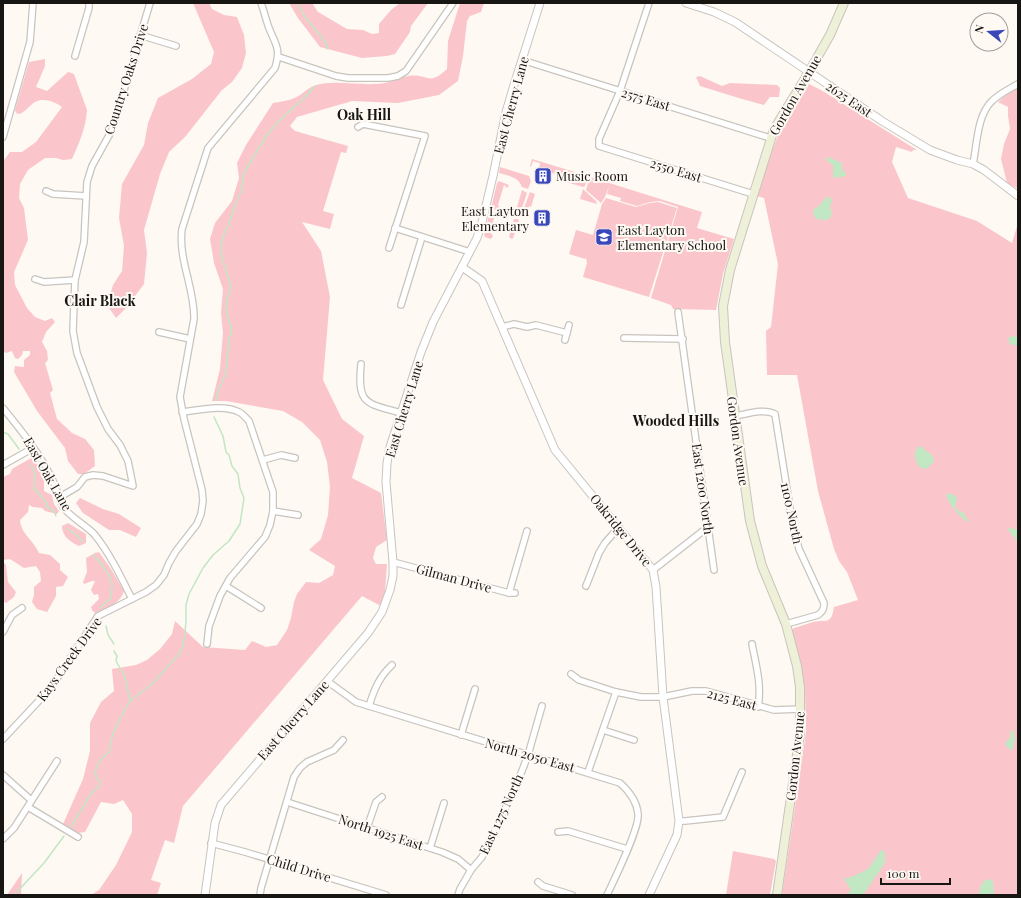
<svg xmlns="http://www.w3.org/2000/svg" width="1021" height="898" viewBox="0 0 1021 898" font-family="'Playfair Display',serif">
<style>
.green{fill:#fbc6cb}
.water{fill:#c1e7c3}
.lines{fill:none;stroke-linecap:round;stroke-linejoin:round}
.stream{stroke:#c1e7c3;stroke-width:1.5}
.minor-casing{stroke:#c8c4be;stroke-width:8}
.tertiary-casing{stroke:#c8c4be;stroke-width:9}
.secondary-casing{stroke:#c8c4be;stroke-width:10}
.minor{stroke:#fff;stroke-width:5.5}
.tertiary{stroke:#fff;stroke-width:7}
.secondary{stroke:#eef0d7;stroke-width:8}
.labels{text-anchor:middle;stroke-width:4;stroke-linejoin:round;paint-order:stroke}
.street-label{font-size:13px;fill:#171613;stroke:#fef9f3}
.poi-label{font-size:13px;fill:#171613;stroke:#fef9f3;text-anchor:start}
.neighbourhood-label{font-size:14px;font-weight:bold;fill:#171613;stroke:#fef9f3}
</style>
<rect width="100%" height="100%" fill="#fef9f3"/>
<g class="green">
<path d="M193,3H209L212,9L224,15L237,17L244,35L246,53L242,68L232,82L222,90L185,137L169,152L160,174L144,230L147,253L144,284L126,308L116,318L107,305L113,285L122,271L124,246L119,218L122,184L144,145L148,123L158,98L192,79L211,64L214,52Z"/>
<path d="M289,3H312L318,12L347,29L363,30L372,34L379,33V24L391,10L400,3H428L411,26L410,32L395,54L387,56L362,58L320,47L298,18Z"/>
<path d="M460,3H484L481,12L470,16L467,21L463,56L458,81L439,95L398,103L352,101L297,117L290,126L295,131L348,146L346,153L341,152L323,211L334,214L330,229L302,222L321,251L330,297L323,380L342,419L364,436L352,478L381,493L387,540L376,547L373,558L376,564H387L385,592L381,606L362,596L183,806L174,843L165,840L151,880L161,883L157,895H91L99,890L116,865L132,832V814L123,800L114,804L101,802L85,832L77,833L63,824L83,779L90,751V723L101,702L114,691L112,669L136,665L147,660L160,649L172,634L175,621L203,647L245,650L252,641L266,647L277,645L287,630L291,618L294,602L297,594L306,582L319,583L333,575L335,566L309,550L321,539L328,515L330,487L327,462L320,440L302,422L283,411L226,401H212L220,369L223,333L221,313L223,289L214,263L210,239L215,223L232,201L239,178L237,163L246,145L273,103C281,102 293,100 300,95C307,90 310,86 321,84C339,81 358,85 376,84C389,84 397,78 408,76C429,73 428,87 447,69L448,41Z"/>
<path d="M45,59V66L36,87L47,91L68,72L74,74L87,110C86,128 79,143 72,159L63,160L56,158H45L28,170L20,184L19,198L24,208L28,240L14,272L15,285L27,308L35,317L45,321L52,318L55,322L46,332L42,342L47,351L48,360L45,363L53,390L50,393L57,419L72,433L85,439L94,450L95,466L84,474H78L68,461L65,448L37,411L14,372L15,366L24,367V360L30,355V351H23L22,355L18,359L15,358L12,351L6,353L3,351V160L5,159L10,152H22L36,142L62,107C56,102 43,97 35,102C30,105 26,111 20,114L16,113L15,110L29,62Z"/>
<path d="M700,76L722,86L730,83L777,85L780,88L779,97H770L764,105L742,99L700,86L696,77Z"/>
<path d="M809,84L821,90L917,150H913L912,152L896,147L892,162L908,198L977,221L1012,243L1018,223V895H782L806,732L805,692L801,664L792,630L794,628C801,626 807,624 813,622C826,619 831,626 834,607L858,600L847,572L839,561L834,549L818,491L797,375H767L766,331L771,327L778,264L764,198L757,196C770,157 781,116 809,84Z"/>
<path d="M1018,85V189L1007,183L1001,159L1004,144L1010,129L1008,116V107L998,102Z"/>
<path d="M532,159L588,176L585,186L583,187L566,182V177L539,169L540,163L533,161L531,167L530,166Z"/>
<path d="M500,167L529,176L531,181L528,189L522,187C518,177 509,176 499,173Z"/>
<path d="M590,177L702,212L697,228L734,239L723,274L716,310L673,309L671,305L651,298L678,207L660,201L650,202L637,206L620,201L621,198L607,194L609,186L605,197L601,203L586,190Z"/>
<path d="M499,181L509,185L507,188L504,185L498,205L501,209L500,212L491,208L497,183Z"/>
<path d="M583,189L596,201L597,204L580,199Z"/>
<path d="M522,190L527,193L519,217L515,214Z"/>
<path d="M530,192L535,194L531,207L529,206L528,209L524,208Z"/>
<path d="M606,198L636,207L650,203L658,202L677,208L649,297L583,277L587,263L586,258L585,259L569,254L576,230L593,235L602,204Z"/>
<path d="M490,211L500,214L499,217L495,215L490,232L493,236L491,239L485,237L484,235Z"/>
<path d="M514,219H518L519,221L513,238L512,239L509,237Z"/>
<path d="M33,457L44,475V491L52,495L54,504L59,511L57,514L45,511L42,508L33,507L29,505L28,512L20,520C21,534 34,541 39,553L50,555L60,564V570L68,577L63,586L56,587V596L47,612L37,609L32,602L34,595V587L41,581L40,572L36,566L24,568L10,559L3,560V477L10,474L12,469Z"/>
<path d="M80,498L103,509L119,514L141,528L136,537L120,530H109L83,513L76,503Z"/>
<path d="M68,523L86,534V543L79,546C70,542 62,536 62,526Z"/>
<path d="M99,552L111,569L124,591C120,604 107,608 95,613L92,610L91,607L99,599L98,594L94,595L91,590L95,581H92L84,584L83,582L87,572L86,558L95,553Z"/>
<path d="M3,561L6,565L8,582L16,592L14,597L6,603L3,601Z"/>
<path d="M733,851L774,859L776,861L770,895H726Z"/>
<path d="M22,873L21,895H7Z"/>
</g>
<g class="water">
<path d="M827,157L842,163V169L846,174V176L834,178L833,176V165L826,160Z"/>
<path d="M827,197H829L832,200L830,208L832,212L831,217L827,220L816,219L813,213L814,209L819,206L823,201Z"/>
<path d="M1018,336V346L1010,344L1008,339L1009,337Z"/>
<path d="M920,446L933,456L934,462L926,469L919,467C916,460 912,454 918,447Z"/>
<path d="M946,494H953L957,498L955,507L958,511L963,512L969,522H967C959,515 948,505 946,494Z"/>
<path d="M1009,528L1015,529L1018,531V546L1015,538L1008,530Z"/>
<path d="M1013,730L1014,731L1015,742L1012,751L1006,746V742L1010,738L1011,731Z"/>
<path d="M881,850L885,852V863L863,895H847L851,890L844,879L854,876L868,869Z"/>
<path d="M990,879L993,881L994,895H979L980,887L984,881Z"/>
</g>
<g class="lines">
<g class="stream">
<path d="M298,3L305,17L327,44V49"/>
<path d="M216,400L219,388L226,374L229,340L232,330L227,315L226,304L231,286L222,258L221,246L224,234L229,224L236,202L241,192L244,173L266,136L280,120L303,99L315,86"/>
<path d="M3,432L8,434L19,449"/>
<path d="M31,465C37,477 34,476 34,489C41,493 42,500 47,503V507L53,510L56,516"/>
<path d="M68,529L78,536L82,542"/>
<path d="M94,555C100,563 113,576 112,587C112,589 111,592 111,593C110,597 112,596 110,599C108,602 103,604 101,607"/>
<path d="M106,626L108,635L114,644"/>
<path d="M114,651L117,656L116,661L125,677L130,701"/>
<path d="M71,827L90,795L100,785V782L97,779L95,772L99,762L109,752L113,733L122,715L130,701L152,684L181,652L184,640L186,622V605L189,594L203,568L213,555L229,541L240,524L244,498L240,488L238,474L232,466L229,455L226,452L223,436L214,417"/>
<path d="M14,895L44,863L64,836"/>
</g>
<defs>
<g id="minor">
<path d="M649,3L620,91L599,139V146L753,194"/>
<path d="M140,35L176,46"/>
<path d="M75,56L89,8V3"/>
<path d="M279,57L336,76L348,78H388L398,76L406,71L453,3"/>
<path d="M522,60L770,138"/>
<path d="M358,127L363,124L425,136L389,248"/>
<path d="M3,137L30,42L33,3"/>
<path d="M973,164C977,145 977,115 992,101C999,94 1009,89 1018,84"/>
<path d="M46,191L53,194L86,196"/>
<path d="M395,228L470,252"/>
<path d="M35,279L44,282L75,280"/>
<path d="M401,305L422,237"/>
<path d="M678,312L714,570"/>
<path d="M502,327L514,324L527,327L536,325L567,333"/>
<path d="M159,332L190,339"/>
<path d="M624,338L683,339"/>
<path d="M565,340L569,325"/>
<path d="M361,364C357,405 366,403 401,413"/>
<path d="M3,408C21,430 41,455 53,481C57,489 59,499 63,507C71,518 86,525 95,535C110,554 121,577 132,599"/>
<path d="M182,412C200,410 223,404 239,412C243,414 246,418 249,421L273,492V511L270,525L265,537L230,578L220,596L209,626L207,644"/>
<path d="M735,416C747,414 764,408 775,414L793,527L799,549L824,603C824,609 823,611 818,615L786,624"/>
<path d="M263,460L281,455L295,458"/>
<path d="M3,465L33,448"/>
<path d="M60,497L77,487L85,477L93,475L103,476L133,486L128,461L120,445L108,429L97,407L77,353L73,331L74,304L75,280L84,242L87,182L92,166L112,130L150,3"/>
<path d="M273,511L298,515"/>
<path d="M393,562L509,593H515"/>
<path d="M653,570L708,527"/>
<path d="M226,586L261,608"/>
<path d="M586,586L599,553L605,543L619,527"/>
<path d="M509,593L527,531"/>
<path d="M3,632L12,615L22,608"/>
<path d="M752,644C756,665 762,685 758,707"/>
<path d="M571,674L579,680L616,692L641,697H663L692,691H706L774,710L800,709"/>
<path d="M327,681L356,702L620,783C630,792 637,801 638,814C640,828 614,880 607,895"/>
<path d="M369,706C374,690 379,677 392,665"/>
<path d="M603,730L634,740"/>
<path d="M461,735L475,689"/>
<path d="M3,739L50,689L98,616L146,592L156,585L164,575L169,563L176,551L197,524L201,514L203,501L202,490L184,419L180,397L194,319C195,289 178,260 182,229L208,148L275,68C281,48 276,46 269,28C266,20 264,11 261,3"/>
<path d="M588,772L616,692"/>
<path d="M3,775L31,800"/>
<path d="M287,802L442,852L458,859L471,870"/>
<path d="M28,807L78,837"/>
<path d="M679,821H685L723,817L742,772"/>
<path d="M367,828L376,802L382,797"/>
<path d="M558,832L568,831L627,849"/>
<path d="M3,839L14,828L57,761"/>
<path d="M211,843L245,852L386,895"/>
<path d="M430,848L444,803"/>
<path d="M538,882L543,886L572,895"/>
<path d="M260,895L261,888L294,777L300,768L307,762L334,750L343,740"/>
<path d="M458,895L460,889L471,870L482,857L517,784L528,755L542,706"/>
</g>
<g id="tertiary">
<path d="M686,3L714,12L735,22L882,121L930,150L957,160L973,164L984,170L1018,196"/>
<path d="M462,267L482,281L555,450L653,570L656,587L663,697L679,821L677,835L649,895"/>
<path d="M205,895L215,823L221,805L368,633L382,612L390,590L393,576V562L386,482L387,463L390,447L421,352L433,322L477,238L482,222L493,176L506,112L514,85L540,3"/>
</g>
<path id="secondary" d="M777,895L800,734V687L797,666L786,624L762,566L750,521L725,342L723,306L730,270L774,129L809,72L830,35L844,3"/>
</defs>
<use href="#minor" class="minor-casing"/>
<use href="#tertiary" class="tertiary-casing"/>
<use href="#secondary" class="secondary-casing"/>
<use href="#minor" class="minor"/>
<use href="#tertiary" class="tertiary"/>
<use href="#secondary" class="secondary"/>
</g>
<defs>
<symbol id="building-square" viewBox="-11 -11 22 22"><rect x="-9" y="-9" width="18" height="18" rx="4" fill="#3947ba" stroke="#fef9f3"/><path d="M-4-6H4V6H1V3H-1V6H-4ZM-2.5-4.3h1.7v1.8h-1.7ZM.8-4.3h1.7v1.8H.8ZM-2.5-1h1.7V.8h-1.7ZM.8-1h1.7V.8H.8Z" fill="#fff"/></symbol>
<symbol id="school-square" viewBox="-11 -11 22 22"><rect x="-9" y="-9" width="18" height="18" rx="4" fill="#3947ba" stroke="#fef9f3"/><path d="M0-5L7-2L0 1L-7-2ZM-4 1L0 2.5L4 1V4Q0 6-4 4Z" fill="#fff"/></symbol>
</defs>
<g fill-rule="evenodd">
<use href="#building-square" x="533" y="166" width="20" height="20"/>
<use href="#building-square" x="532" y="208" width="20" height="20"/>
<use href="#school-square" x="594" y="227" width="20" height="20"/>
</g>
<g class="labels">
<g class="street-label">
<text transform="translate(126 79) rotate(-72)" y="5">Country Oaks Drive</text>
<text transform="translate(795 95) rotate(-60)" y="5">Gordon Avenue</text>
<text transform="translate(646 99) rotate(17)" y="5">2575 East</text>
<text transform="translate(849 99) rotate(34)" y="5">2625 East</text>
<text transform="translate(511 105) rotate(-75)" y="5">East Cherry Lane</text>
<text transform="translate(676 170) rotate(17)" y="5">2550 East</text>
<text transform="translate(404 409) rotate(-73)" y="5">East Cherry Lane</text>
<text transform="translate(738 441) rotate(82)" y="5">Gordon Avenue</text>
<text transform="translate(48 474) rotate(60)" y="5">East Oak Lane</text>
<text transform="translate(703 489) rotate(82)" y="5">East 1200 North</text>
<text transform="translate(792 513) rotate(78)" y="5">1100 North</text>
<text transform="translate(621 530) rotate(51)" y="5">Oakridge Drive</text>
<text transform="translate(454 578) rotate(15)" y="5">Gilman Drive</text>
<text transform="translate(69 659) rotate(-54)" y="5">Kays Creek Drive</text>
<text transform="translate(732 699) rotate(15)" y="5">2125 East</text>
<text transform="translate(293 720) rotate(-49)" y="5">East Cherry Lane</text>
<text transform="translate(530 755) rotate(16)" y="5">North 2050 East</text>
<text transform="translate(795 756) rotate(-84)" y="5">Gordon Avenue</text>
<text transform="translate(501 814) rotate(-65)" y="5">East 1275 North</text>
<text transform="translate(381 832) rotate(18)" y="5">North 1925 East</text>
<text transform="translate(299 868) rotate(17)" y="5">Child Drive</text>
</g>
<g class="poi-label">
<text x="556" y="181">Music Room</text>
<text x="529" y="216" text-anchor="end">East Layton<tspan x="529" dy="15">Elementary</tspan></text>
<text x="617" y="235">East Layton<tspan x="617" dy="15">Elementary School</tspan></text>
</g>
<g class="neighbourhood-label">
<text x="364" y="120">Oak Hill</text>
<text x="100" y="306">Clair Black</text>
<text x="676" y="426">Wooded Hills</text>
</g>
</g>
<rect width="1021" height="898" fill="none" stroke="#171613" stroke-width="8"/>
<g transform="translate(989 32) rotate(287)"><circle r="19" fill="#fef9f3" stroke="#a29e99"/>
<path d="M0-3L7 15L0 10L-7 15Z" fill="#3947ba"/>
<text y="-6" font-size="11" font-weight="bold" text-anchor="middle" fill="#171613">N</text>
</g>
<path d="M881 878v6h69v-6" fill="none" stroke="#171613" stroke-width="2"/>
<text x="887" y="878" font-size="12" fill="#171613" stroke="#fef9f3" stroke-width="3" paint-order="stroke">100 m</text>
</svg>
